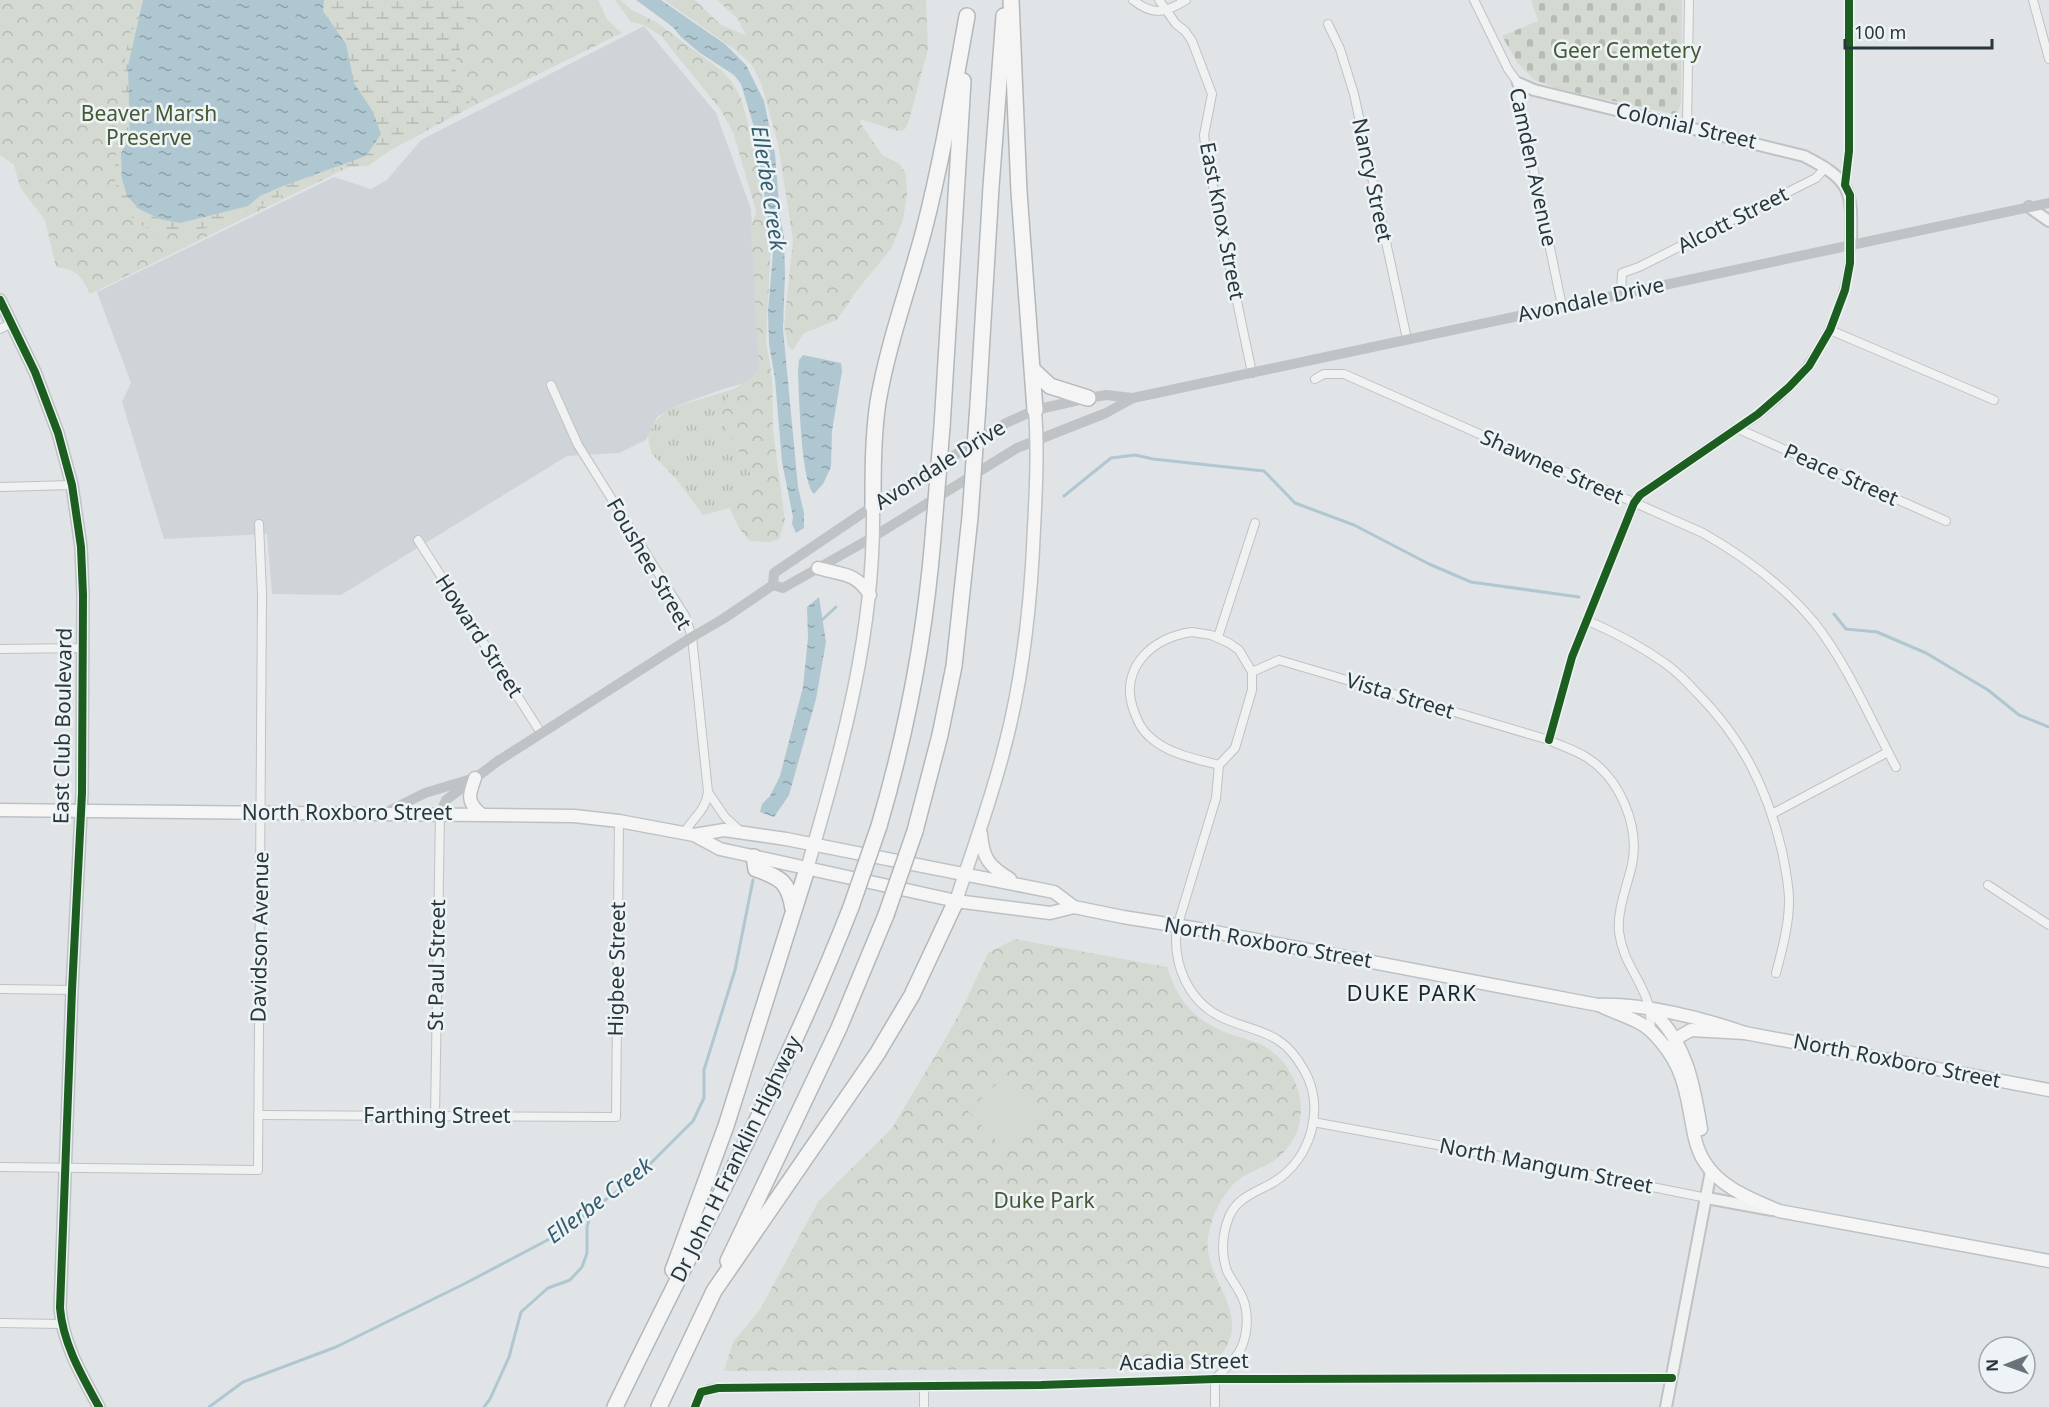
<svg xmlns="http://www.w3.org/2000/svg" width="2049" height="1407" viewBox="0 0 2049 1407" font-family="'Noto Sans',sans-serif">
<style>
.built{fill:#cfd4d9}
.grass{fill:url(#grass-tufts)}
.forest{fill:url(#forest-crowns)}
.wetland{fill:url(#wetland-marsh)}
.cemetery{fill:url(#cemetery-stones)}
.garden{fill:#d4dad1}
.water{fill:url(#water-ripples)}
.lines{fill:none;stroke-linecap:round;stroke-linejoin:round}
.stream{stroke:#afc7d0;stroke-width:3}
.minor-casing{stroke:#bfc2c4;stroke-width:10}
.tertiary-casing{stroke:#bfc2c4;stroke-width:14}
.primary-casing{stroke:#bdc1c3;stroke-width:15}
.motorway-casing{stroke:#b3b7ba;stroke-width:18}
.minor{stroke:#f0f2f2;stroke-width:8}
.tertiary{stroke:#f0f2f2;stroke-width:10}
.secondary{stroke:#bfc3c5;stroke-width:10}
.primary{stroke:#f5f5f6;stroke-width:12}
.motorway{stroke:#f5f5f6;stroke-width:15}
.motorway-bridge-casing{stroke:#b3b7ba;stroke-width:18;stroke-linecap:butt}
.motorway-bridge{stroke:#f5f5f6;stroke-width:15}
.cycleway-casing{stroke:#eef3f5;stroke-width:11}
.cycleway{stroke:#1b5e20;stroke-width:8}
.labels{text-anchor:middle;stroke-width:5;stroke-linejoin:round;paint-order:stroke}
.park-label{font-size:21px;fill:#465936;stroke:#eef3f5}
.street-label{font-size:21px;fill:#28363e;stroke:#eef3f5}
.water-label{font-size:22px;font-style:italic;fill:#345e70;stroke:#eef3f5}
.neighbourhood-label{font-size:22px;letter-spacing:1.5px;fill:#1a262f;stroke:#eef3f5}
</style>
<defs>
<pattern id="grass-tufts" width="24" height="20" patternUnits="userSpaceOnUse" patternTransform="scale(1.5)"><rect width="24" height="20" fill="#d4dad1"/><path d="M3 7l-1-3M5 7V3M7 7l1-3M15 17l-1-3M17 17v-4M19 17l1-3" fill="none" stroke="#b6bcb4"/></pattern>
<pattern id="forest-crowns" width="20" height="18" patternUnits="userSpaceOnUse" patternTransform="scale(1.5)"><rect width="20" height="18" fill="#d4dad1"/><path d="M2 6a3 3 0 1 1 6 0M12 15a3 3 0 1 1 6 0" fill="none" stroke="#b6bcb4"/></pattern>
<pattern id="wetland-marsh" width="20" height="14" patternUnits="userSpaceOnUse" patternTransform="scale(1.5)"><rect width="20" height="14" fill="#d4dad1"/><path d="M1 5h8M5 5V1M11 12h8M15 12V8" fill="none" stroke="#b6bcb4"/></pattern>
<pattern id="cemetery-stones" width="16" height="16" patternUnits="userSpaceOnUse" patternTransform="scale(1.5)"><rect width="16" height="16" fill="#d4dad1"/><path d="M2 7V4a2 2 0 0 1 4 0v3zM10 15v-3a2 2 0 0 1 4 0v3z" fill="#b6bcb4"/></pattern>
<pattern id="water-ripples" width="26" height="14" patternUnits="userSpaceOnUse" patternTransform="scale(1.5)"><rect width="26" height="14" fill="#afc7d0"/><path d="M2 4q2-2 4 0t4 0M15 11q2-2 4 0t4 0" fill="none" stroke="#8ea2aa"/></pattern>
</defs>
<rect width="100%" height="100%" fill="#e1e4e6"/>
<path class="built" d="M644,26L716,113L751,209L761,379L726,388L674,407L657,417L646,440L619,453L567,456L341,595L272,594L267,534L164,539L122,402L131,383L97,292L334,177L371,189L387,180L421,140Z"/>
<path class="grass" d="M734,389L713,417L726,428L754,480L730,508L703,515L677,480L651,453L648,436L656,420L671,408Z"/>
<g class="forest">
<path d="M0,0H598L607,19L622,33L90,294C80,274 79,271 56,267L45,220L20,187L14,165L0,155Z"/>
<path d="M615,0H620L632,10L656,22L721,70L732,82L741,98L758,161L763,206L771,244L766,340L772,377L773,430L785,520L779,539L770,542L749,541L739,528L730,508L754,480L726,428L712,417L734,389L750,379L759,370L751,228L756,211L733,132L720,109L661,36L644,25L631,22Z"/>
<path d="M664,0H695L721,25L746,35L738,19L717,0H926L928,49L908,124L904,130L897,131L860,119L861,124L882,155L900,164L906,175L907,194L903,220L891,249L858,289L837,320L804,333L793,350L788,346L784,326L793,240L778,144L761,83L752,65L734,49Z"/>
<path d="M1015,939L1167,967C1180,1005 1195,1021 1233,1035C1245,1039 1256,1041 1267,1048C1302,1071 1314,1122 1283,1153C1270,1167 1250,1170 1237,1181C1221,1195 1212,1216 1208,1237C1202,1278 1252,1311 1223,1352C1219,1358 1212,1363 1207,1368L724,1371L733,1342L759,1311L818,1202L892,1128L947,1036L965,1003L988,953Z"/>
</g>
<path class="wetland" d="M138,0H467L471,5L470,17L455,64L458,90L473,97L463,111L391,150L368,166L337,168L221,225L184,232L158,233L136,223L119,199L114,176L126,52Z"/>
<path class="cemetery" d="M1531,0H1682L1681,103L1677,115L1559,89L1534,80L1517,62L1502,36L1538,21Z"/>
<path class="garden" d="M1005,1076L1039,1114L1002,1147L968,1111Z"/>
<g class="water">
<path d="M143,0H324L323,11L346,44L354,83L373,112L381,134L366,156L283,186L260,196L248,206L180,223L160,219L139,209L127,196L122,179L121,153L130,138L128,66Z"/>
<path d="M636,0H661L725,44L746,65L764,101L775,154L780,216L784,237L785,274L783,329L798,487L804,513V528L796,533L792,524L793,517L782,462L775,379L769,344L768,312L773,252L754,127L741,84L734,75L700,53L681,37L673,27Z"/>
<path d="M803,355L841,363L842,371L832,431L831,467L823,484L814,494C801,482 799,394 798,372L799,360Z"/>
<path d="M819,597L826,642L816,699L789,795L774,817L760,812L762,804L770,796L780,776L803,687L808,638L807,607Z"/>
</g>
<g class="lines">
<g class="stream">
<path d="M1064,496L1111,458L1135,455L1153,459L1264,471L1295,503L1354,525L1429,564L1471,582L1579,597"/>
<path d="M1834,614L1846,629L1877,632L1926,653L1988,690L2019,715L2049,727"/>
<path d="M822,620L836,607"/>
<path d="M209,1407L243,1382L336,1347L466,1283L557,1235L638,1176L693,1121L704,1098V1070L735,970L753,880"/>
<path d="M484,1407L490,1399L509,1357L521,1312L548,1288L570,1280L582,1267L587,1253V1227L591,1213"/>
</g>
<defs>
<g id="minor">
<path d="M1133,0C1153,16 1165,13 1186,0"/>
<path d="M1159,0L1176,24L1185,31L1192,41L1212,94L1204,135L1206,153L1252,373"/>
<path d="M1474,0L1508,69L1518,83L1520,104L1562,306"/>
<path d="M2033,0L2049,59"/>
<path d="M1328,24L1340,49L1354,94L1407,339"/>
<path d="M1687,126L1689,0"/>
<path d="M1845,185L1849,151V0"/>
<path d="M1621,293L1622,273L1639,267L1816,178L1826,167"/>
<path d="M0,329L12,323"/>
<path d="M1830,330L1994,400"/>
<path d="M1315,379L1324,374H1344L1703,533C1745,557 1783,585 1814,622C1848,665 1870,719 1896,767"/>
<path d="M551,385L578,445L685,616L692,637L708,792C706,810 693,818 684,833"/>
<path d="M1736,428L1946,521"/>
<path d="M0,487L72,485"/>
<path d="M418,540L541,733"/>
<path d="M1586,620C1614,632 1641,646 1666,664C1677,672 1687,682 1696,692C1742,738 1767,788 1782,851C1785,867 1789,884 1789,901C1789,925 1782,950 1776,973"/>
<path d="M1192,632L1211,635L1229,643L1239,650L1252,672V690L1235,748L1219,765C1196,759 1169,754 1151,738C1142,731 1138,722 1134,711C1118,669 1152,637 1192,632Z"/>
<path d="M1218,637L1255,523"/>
<path d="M0,649L83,648"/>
<path d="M1252,672L1279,660L1549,740C1561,746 1575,750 1586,757C1620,778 1640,826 1632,865C1627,886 1617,910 1619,932C1623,962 1639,976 1648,1003C1651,1011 1650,1021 1651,1030"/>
<path d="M1549,740L1572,657L1634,503L1640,495C1668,475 1696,456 1723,437C1735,430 1747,423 1758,415C1814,373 1847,314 1851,244"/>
<path d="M708,792L725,817L739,830"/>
<path d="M1772,814L1888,752"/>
<path d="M1988,885L2049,925"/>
<path d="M0,989L72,990"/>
<path d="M258,1115L616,1117L619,821"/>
<path d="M435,1116L440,814"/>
<path d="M1313,1122L1503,1157L1707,1198"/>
<path d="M0,1167L258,1170L262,594L259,524"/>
<path d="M0,1323L62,1324"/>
<path d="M924,1386V1407"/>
<path d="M700,1395L709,1389L718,1388L1041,1385L1215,1379L1672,1378"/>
<path d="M1215,1407V1379C1224,1370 1233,1362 1239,1352C1248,1337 1249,1314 1243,1299C1239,1289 1232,1281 1227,1271C1221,1254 1222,1234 1229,1217C1237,1197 1257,1192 1274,1182C1311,1159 1326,1108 1304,1070C1282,1030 1259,1034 1223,1018C1188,1002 1172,963 1177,927L1216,798L1219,765"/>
</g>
<g id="tertiary">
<path d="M1518,83L1534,90L1804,156C1853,181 1852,191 1851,244"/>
<path d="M2029,207L2049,221"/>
<path d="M0,300L35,372L58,433L72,485L81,547L83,595L82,793L72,990L60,1308C63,1344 82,1376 99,1407"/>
<path d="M1707,1198L1772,1210"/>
<path d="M1666,1407L1711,1171"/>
</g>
<g id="primary">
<path d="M818,568C843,575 855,572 870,595"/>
<path d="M475,778C469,794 466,802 481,814"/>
<path d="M0,810L574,816L619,821L694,835L720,849L956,901L1050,913L1074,907"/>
<path d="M981,834C983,859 989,866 1010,879"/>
<path d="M694,835L724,830L786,839L1054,892L1074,907L1123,917L1199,929L1598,1005C1643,1003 1702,1018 1745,1033"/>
<path d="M807,869C842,747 875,634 873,506"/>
<path d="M956,901C972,852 990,803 1003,753C1023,680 1031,604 1034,528C1036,489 1038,450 1035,410"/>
<path d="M1599,1005C1616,1014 1639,1019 1652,1032C1677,1057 1684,1078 1690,1113C1693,1129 1695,1147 1704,1161C1720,1188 1752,1199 1779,1211L2049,1261"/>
<path d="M1651,1010C1686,1041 1694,1085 1701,1129"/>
<path d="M1669,1051L1677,1038L1691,1030L1745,1033L2049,1090"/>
</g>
<g id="motorway">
<path d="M1011,0L1019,192L1035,410"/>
<path d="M1033,370L1050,386L1088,398"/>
<path d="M978,405L991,187L1004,16"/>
<path d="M942,427L963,81"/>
<path d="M873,506C873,471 873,436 878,402C888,343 909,287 924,230C942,160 954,88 967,16"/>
<path d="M879,826C907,731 925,636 933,538"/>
<path d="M915,831L940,735L954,666L970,517"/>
<path d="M754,857L756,869C780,877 789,882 793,909"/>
<path d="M728,1261L839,1028L886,915"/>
<path d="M673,1270L726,1126L807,869"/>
<path d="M615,1407C695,1241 784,1079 851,907"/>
<path d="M659,1407L714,1291L877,1054L912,995L956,901"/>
</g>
</defs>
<use href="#minor" class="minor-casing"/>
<use href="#tertiary" class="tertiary-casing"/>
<use href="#primary" class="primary-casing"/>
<use href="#motorway" class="motorway-casing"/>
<use href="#minor" class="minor"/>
<use href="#tertiary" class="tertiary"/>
<g class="secondary">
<path d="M773,585L783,588L873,537L1017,448L1106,413L1133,398L2049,203"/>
<path d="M773,585L774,573L873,506L1006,423L1035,410L1088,398L1106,395L1132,398"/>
<path d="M383,814L425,793L468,780"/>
<path d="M440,814L446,800L498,761L692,637L723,619L773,585"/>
</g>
<use href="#primary" class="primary"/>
<use href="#motorway" class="motorway"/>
<defs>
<g id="motorway-bridge">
<path d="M970,517L978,405"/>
<path d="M933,538L942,427"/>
<path d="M851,907L879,826"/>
<path d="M886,915L915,831"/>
</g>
</defs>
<use href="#motorway-bridge" class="motorway-bridge-casing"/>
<use href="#motorway-bridge" class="motorway-bridge"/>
<defs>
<g id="cycleway">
<path d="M0,300L35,372L58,433L72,485L81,547L83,595L82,793L72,990L60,1308C63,1344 82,1376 99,1407"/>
<path d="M1549,740L1572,657L1634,503L1640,495L1758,414L1789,387L1809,366L1830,330L1845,290L1850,263V195L1845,185L1849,151V0"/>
<path d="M695,1407L701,1392L718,1388L1041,1385L1215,1379L1672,1378"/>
</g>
</defs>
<use href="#cycleway" class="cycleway-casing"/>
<use href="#cycleway" class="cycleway"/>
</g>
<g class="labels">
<g class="park-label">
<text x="1627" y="58">Geer Cemetery</text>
<text x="149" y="121">Beaver Marsh<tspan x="149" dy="24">Preserve</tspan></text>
<text x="1044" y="1208">Duke Park</text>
</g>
<g class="street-label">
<text transform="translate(1686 126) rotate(13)" y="7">Colonial Street</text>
<text transform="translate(1533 167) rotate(78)" y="7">Camden Avenue</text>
<text transform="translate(1372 180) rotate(78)" y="7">Nancy Street</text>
<text transform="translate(1733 220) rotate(-27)" y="7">Alcott Street</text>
<text transform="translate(1222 221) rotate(79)" y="7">East Knox Street</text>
<text transform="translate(1591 300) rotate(-12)" y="7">Avondale Drive</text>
<text transform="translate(940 465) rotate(-32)" y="7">Avondale Drive</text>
<text transform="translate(1552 467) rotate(24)" y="7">Shawnee Street</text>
<text transform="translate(1841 475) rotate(24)" y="7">Peace Street</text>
<text transform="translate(649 564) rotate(60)" y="7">Foushee Street</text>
<text transform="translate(479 636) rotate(57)" y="7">Howard Street</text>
<text transform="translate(1400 696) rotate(17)" y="7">Vista Street</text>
<text transform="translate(63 726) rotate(-89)" y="7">East Club Boulevard</text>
<text x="347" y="820">North Roxboro Street</text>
<text transform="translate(260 937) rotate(-89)" y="7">Davidson Avenue</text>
<text transform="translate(1268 943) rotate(10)" y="7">North Roxboro Street</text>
<text transform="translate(437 965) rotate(-89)" y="7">St Paul Street</text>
<text transform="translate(617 969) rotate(-89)" y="7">Higbee Street</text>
<text transform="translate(1897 1061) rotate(11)" y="7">North Roxboro Street</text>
<text x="437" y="1123">Farthing Street</text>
<text transform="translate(736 1159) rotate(-64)" y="7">Dr John H Franklin Highway</text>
<text transform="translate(1546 1166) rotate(11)" y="7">North Mangum Street</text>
<text transform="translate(1184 1362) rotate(-1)" y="7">Acadia Street</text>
</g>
<g class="water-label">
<text transform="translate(769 188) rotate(81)" y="8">Ellerbe Creek</text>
<text transform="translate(599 1200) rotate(-37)" y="8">Ellerbe Creek</text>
</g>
<g class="neighbourhood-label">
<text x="1412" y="1001">DUKE PARK</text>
</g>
</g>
<g transform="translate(2007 1365) rotate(269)"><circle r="28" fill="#eef3f5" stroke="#9fa7ac" stroke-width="1.5"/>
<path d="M0-4.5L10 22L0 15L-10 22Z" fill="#697379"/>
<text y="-9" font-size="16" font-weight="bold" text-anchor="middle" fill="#28363e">N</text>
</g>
<path d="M1845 39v9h147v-9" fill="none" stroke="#28363e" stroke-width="3"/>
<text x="1854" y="39" font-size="18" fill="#28363e" stroke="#eef3f5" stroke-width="4.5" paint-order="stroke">100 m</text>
</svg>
